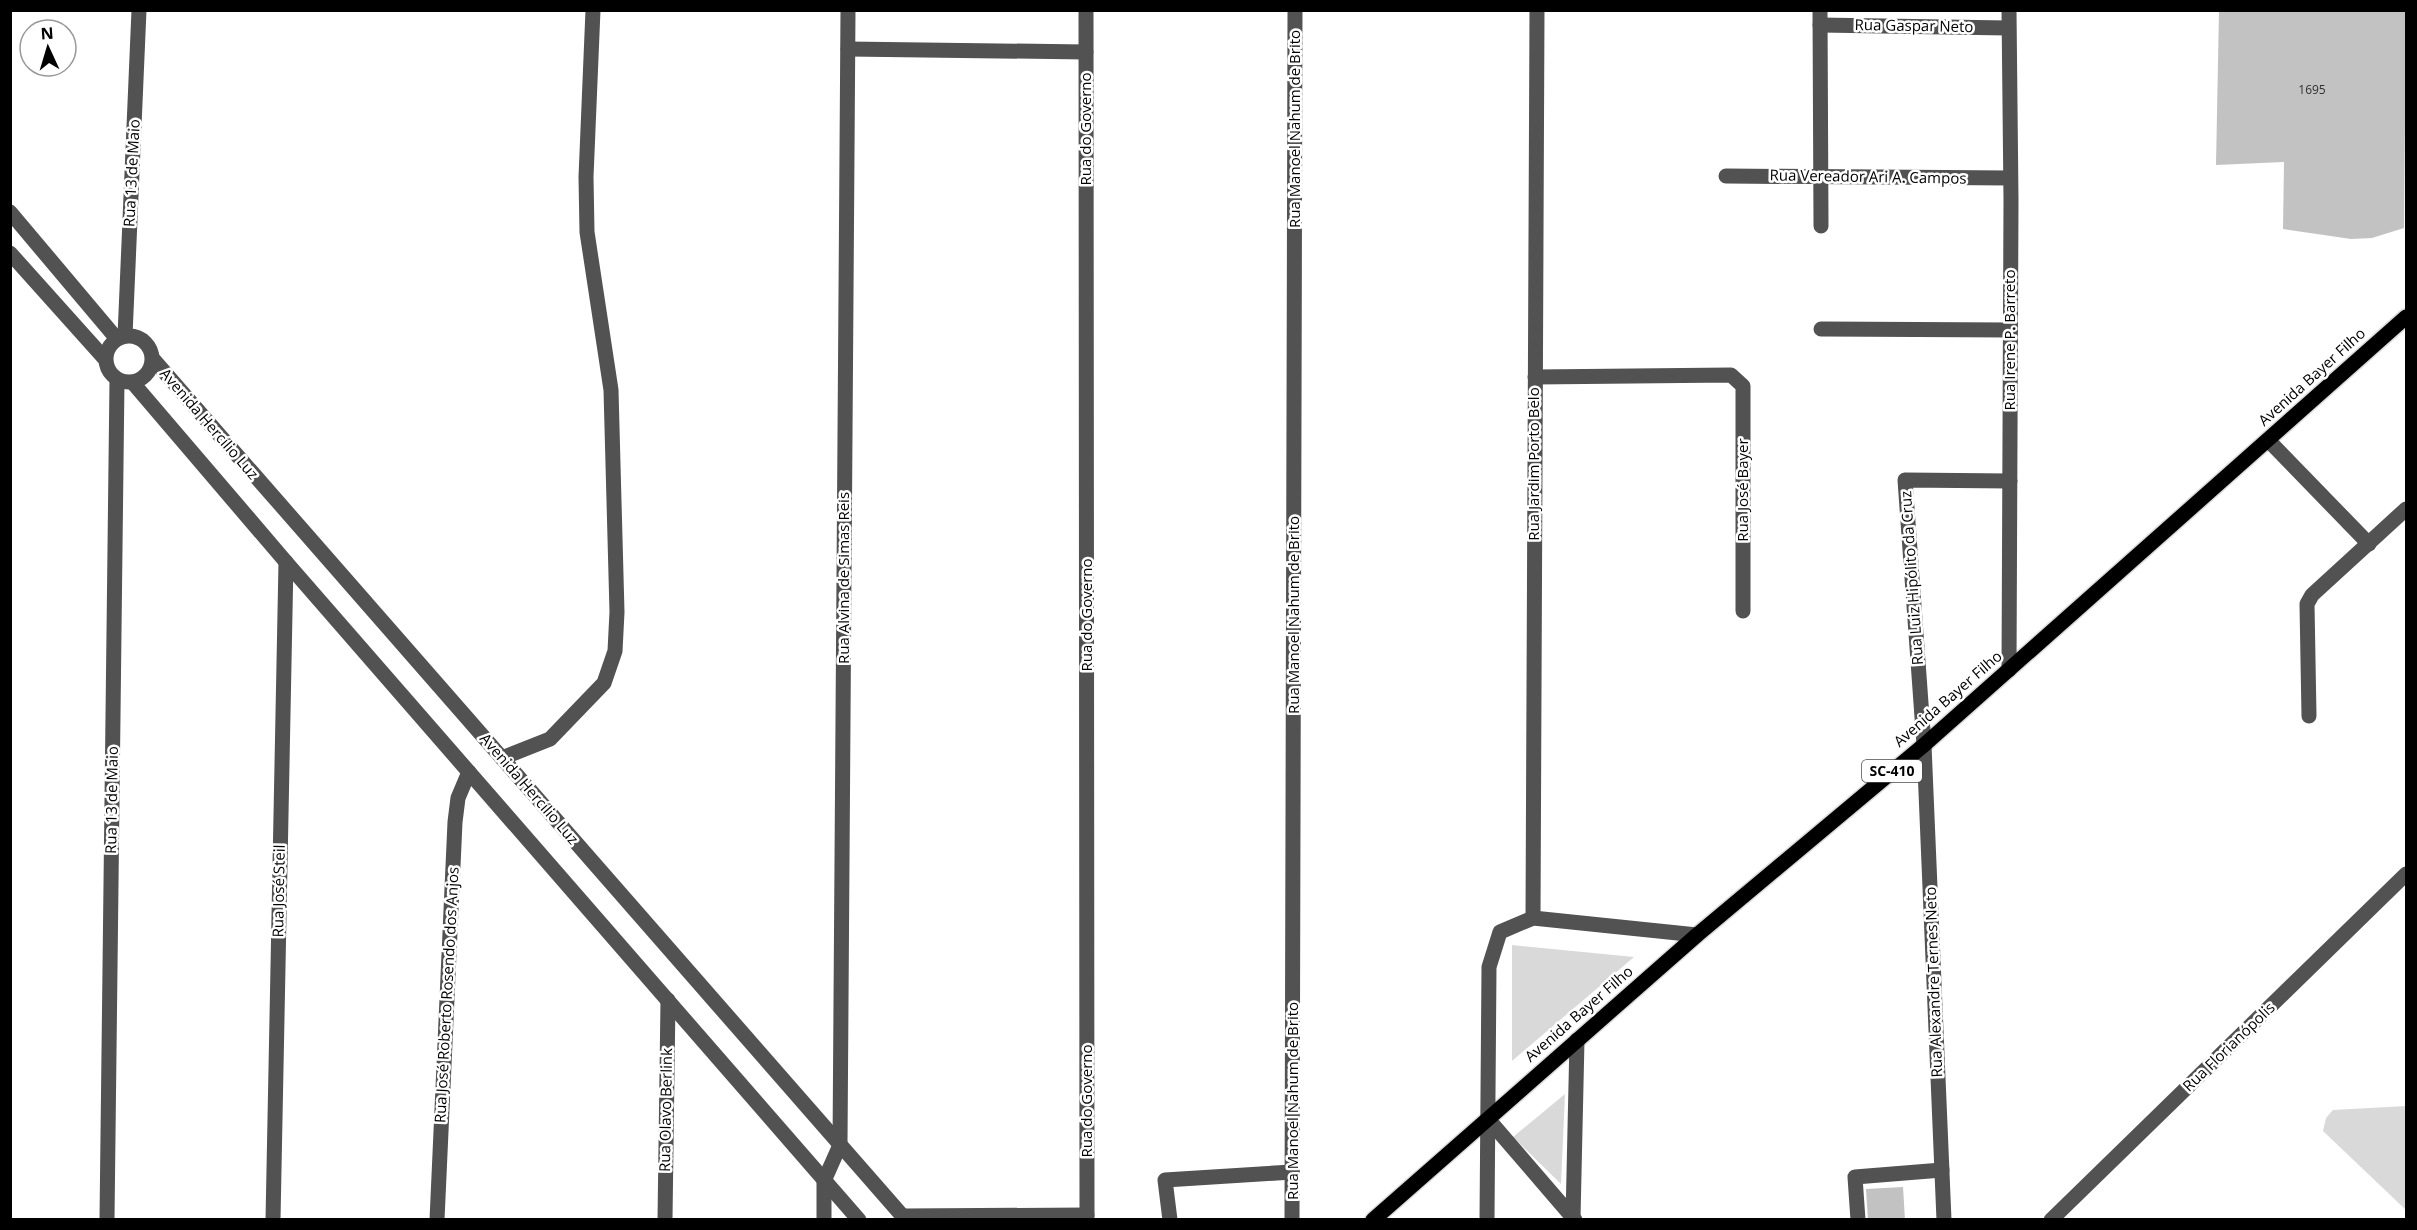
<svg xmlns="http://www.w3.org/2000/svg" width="2417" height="1230" viewBox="0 0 2417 1230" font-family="'Open Sans',sans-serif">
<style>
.green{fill:#d9d9d9}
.building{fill:#c2c2c2}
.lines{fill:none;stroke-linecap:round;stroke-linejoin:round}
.major-casing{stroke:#dbdbdb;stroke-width:18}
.minor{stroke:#525252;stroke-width:15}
.major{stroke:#000;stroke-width:15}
.labels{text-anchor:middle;stroke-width:5;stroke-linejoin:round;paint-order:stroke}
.number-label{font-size:12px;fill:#303030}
.shield{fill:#fff;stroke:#4c4c4c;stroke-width:1.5}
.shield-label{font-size:14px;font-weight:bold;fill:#000}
.street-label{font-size:15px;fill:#000;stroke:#fff}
</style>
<rect width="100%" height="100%" fill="#fff"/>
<g class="green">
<path d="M1512,945L1634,957L1512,1061Z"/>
<path d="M1565,1094L1561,1184L1513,1137Z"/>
<path d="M2406,1106V1210L2323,1131L2326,1118L2333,1110Z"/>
</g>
<g class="building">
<path d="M2219,10H2406L2404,228L2372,238L2351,239L2283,229L2284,162L2216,165Z"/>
<path d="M1903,1187L1905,1220H1868L1866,1189Z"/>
</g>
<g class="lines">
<defs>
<path id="major" d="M1373,1220L1697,935L1924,745L2406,317"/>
</defs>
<use href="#major" class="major-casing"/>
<g class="minor">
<path d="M1086,10L1087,1220"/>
<path d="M1820,10L1821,226"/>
<path d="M1820,25L2008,28"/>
<path d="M848,49L1086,52"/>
<path d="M1726,176L2010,178"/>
<path d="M10,212L117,339"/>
<path d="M10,253L105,359"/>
<path d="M1821,329L2010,330"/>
<circle cx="129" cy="359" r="23"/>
<path d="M125,336L139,10"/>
<path d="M153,359L906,1220"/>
<path d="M1535,377L1731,375L1743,386V611"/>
<path d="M133,383L286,562L859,1220"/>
<path d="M2268,440L2369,544"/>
<path d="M2009,670L2011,200L2009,10"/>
<path d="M2309,716L2307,604L2312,595L2406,509"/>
<path d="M502,758L550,739L604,683L615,651L617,612L611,390L587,232L586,177L593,10"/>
<path d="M1533,918L1537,10"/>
<path d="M1488,1119L1575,1220"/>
<path d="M903,1216L1087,1215"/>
<path d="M1573,1218L1577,1040"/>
<path d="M107,1220L117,380"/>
<path d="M273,1220L286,562"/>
<path d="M437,1220L455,822L458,798L469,772"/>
<path d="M665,1220L668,1000"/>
<path d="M824,1220V1181L840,1145L848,10"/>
<path d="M1170,1220L1165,1180L1292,1172"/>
<path d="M1292,1220L1295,10"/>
<path d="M1487,1220L1489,967L1500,932L1533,918L1697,935"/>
<path d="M1858,1220L1855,1177L1942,1170"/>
<path d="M1944,1220L1924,745L1905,480L2010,481"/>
<path d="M2051,1220L2406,874"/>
</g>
<use href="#major" class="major"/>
</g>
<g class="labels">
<g class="number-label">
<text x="2312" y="94">1695</text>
</g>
<rect class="shield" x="1862" y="760" width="60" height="22" rx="4.5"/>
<g class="shield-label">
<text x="1892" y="776">SC-410</text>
</g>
<g class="street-label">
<text transform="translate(1914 26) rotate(1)" y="5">Rua Gaspar Neto</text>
<text transform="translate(1086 129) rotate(-90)" y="5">Rua do Governo</text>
<text transform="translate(1295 129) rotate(-90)" y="5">Rua Manoel Nahum de Brito</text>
<text transform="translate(132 173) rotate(-87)" y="5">Rua 13 de Maio</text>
<text transform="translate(1868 177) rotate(1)" y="5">Rua Vereador Ari A. Campos</text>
<text transform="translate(2010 340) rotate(-90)" y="5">Rua Irene P. Barreto</text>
<text transform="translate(2312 377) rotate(-42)" y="5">Avenida Bayer Filho</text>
<text transform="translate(209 424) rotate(49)" y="5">Avenida Hercílio Luz</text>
<text transform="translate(1534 464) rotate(-90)" y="5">Rua Jardim Porto Belo</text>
<text transform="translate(1743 490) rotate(-90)" y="5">Rua José Bayer</text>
<text transform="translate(844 578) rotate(-90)" y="5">Rua Alvina de Simas Reis</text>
<text transform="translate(1912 578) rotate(-94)" y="5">Rua Luiz Hipólito da Cruz</text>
<text transform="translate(1087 615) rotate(-90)" y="5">Rua do Governo</text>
<text transform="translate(1294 615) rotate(-90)" y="5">Rua Manoel Nahum de Brito</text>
<text transform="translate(1948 699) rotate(-41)" y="5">Avenida Bayer Filho</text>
<text transform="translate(529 789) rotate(49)" y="5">Avenida Hercílio Luz</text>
<text transform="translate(112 800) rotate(-89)" y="5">Rua 13 de Maio</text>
<text transform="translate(279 891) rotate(-89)" y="5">Rua José Steil</text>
<text transform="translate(1934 982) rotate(-92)" y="5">Rua Alexandre Ternes Neto</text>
<text transform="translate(447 995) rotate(-87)" y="5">Rua José Roberto Rosendo dos Anjos</text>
<text transform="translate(1579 1014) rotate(-41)" y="5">Avenida Bayer Filho</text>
<text transform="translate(2229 1047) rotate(-44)" y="5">Rua Florianópolis</text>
<text transform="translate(1087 1101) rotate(-90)" y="5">Rua do Governo</text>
<text transform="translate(1293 1101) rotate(-90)" y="5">Rua Manoel Nahum de Brito</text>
<text transform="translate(666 1110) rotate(-89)" y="5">Rua Olavo Berlink</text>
</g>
</g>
<rect width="2417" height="1230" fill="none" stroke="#000000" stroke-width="24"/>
<g transform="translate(48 48) rotate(356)"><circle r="28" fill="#ffffff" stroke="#999999" stroke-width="1.5"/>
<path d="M0-4.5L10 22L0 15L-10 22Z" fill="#000000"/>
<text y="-9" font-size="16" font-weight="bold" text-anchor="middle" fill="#000000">N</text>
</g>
</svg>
